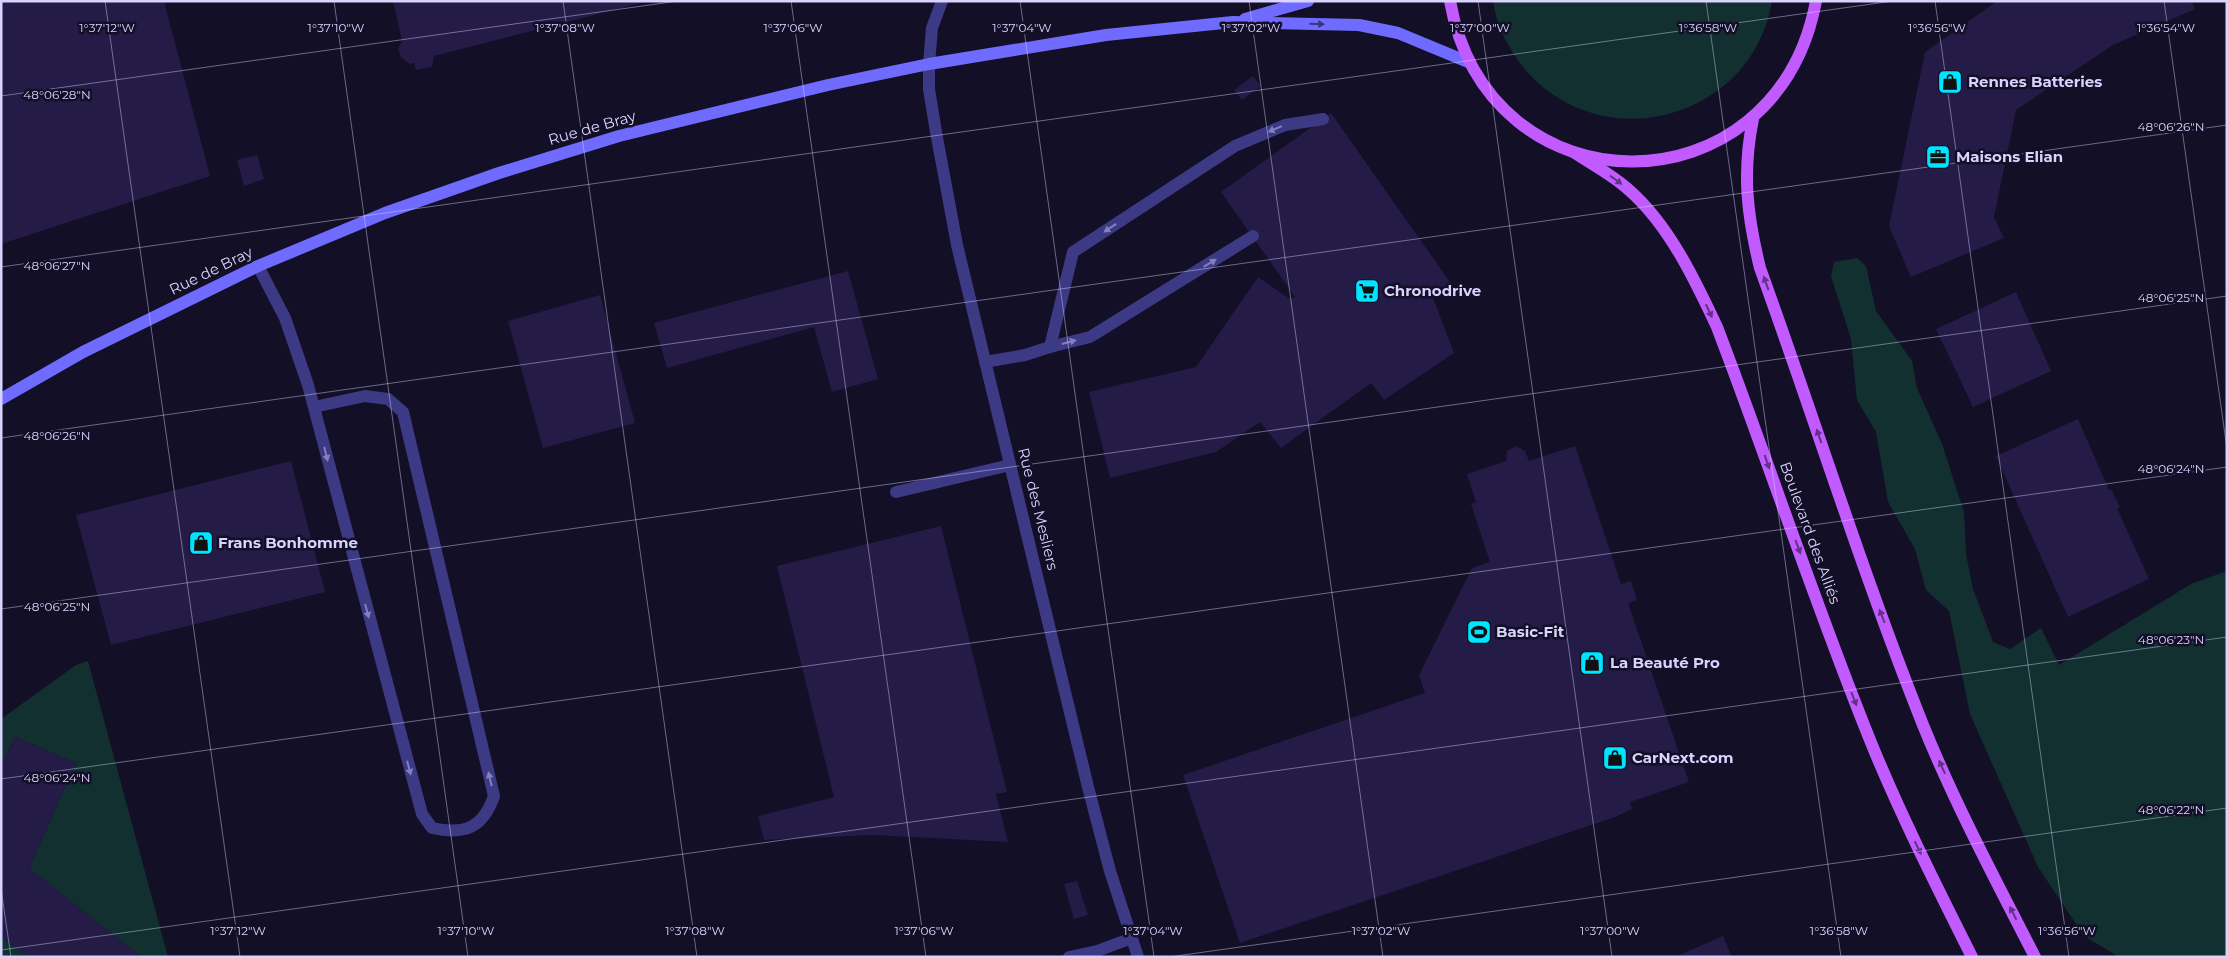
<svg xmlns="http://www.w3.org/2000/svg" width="2228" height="958" viewBox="0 0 2228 958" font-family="Montserrat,sans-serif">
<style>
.green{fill:#12302f}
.building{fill:#241b47}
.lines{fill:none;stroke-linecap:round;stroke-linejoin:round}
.lane{stroke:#3d3a85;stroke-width:12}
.street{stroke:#3d3a85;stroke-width:12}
.secondary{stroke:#6f6bff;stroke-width:12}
.primary{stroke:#c25bff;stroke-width:12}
.oneway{fill:#38347d}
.oneway2{fill:#837fbc}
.oneway3{fill:#623188}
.ticks{fill:none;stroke:#d9d4ff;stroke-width:1;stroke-opacity:0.45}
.labels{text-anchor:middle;stroke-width:5;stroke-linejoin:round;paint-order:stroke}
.poi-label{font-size:15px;font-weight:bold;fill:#d9d4ff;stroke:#130f26;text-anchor:start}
.street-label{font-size:15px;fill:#d9d4ff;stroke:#130f26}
.ticks-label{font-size:12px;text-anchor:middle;fill:#d9d4ff;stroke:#130f26;stroke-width:5;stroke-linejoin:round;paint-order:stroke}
</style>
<rect width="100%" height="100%" fill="#130f26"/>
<g class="green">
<path d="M1493,1H1772C1752,121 1599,160 1523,67C1508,48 1496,25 1493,1Z"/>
<path d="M1857,258L1866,266L1876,311L1912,361L1917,388L1942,444L1964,512L1966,554L1973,589L1993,642L2010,649L2041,628L2059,665L2191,584L2227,571V957H2119L2084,936L2038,867L1970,714L1949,611L1926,590L1915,549L1888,502L1876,432L1857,400L1851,339L1831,276L1834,262Z"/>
<path d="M88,661L168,957H141L29,868L76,763L15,737L1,767V719L76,665Z"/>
<path d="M1,936L28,957H1Z"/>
</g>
<g class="building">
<path d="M1,1H164L210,176L1,244Z"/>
<path d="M393,1H645V2L434,56L432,67L416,70L414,63L410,64L401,57L398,49L402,41Z"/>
<path d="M1997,1H2191L2195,9L2113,45L2016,110L1994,217L2004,238L1911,277L1889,226L1925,52Z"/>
<path d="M1253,76L1261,86L1242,100L1234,90Z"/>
<path d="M1331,113L1452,285L1433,298L1454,353L1384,400L1371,383L1281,448L1260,422L1216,452L1110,478L1089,392L1196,367L1258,277L1290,299L1295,297L1221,192Z"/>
<path d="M257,155L264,179L244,186L237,160Z"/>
<path d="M848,271L878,379L832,392L814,327L667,368L654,323Z"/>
<path d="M2016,292L2051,371L1973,407L1936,329Z"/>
<path d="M600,295L635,423L543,448L508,321Z"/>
<path d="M2078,419L2109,490L2111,489L2120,507L2117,508L2149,579L2068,617L1996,456Z"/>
<path d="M1516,446L1525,451L1529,461L1575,446L1621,584L1631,581L1637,600L1628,603L1689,782L1630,802L1632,809L1615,817L1240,943L1183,775L1425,693L1419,675L1472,568L1490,562L1471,504L1476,502L1467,474L1506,461L1507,451Z"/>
<path d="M291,461L325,592L111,645L76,515Z"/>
<path d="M941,526L1007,792L996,794L1008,842L873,835L764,840L758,816L834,797L777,566Z"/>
<path d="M15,737L76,763L29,868L141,957H28L1,936V767Z"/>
<path d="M1077,881L1088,915L1074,919L1064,884Z"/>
<path d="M1723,936L1732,957H1675Z"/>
</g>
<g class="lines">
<g class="lane">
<path d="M929,64L932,28L942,1"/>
<path d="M1253,236L1090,337L1050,347L1073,252L1235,146L1285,125L1323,119"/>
<path d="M258,266L285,318L308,385L422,814L432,828C465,835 483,828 494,796L403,412L388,399L365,396L314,407"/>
<path d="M985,362L1025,355L1050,347"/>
<path d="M896,492L1010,465"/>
<path d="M1069,957L1097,951L1132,938"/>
</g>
<path class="street" d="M929,64V89L936,132L957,245L1088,787L1110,871L1138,957"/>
<g class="secondary">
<path d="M1245,19L1308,1"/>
<path d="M1,399L83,352L258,266L385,213L499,173L619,136L828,85L929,64L1106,35L1233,22L1359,25L1398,33L1468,62"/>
</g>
<g class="primary">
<path d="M1450,1C1488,215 1776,215 1816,1"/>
<path d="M1753,119C1742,173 1747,215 1760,268C1815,420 1863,575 1923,725C1955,804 1996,881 2035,957"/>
<path d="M1575,153C1593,165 1613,175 1629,190C1669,225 1695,280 1717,327C1770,466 1816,607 1872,745C1902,818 1937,887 1972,957"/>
</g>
</g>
<defs><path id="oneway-solid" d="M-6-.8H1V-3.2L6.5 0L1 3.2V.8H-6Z" transform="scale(1.25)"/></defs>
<use class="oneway" href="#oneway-solid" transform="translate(1317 24) rotate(1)"/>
<g class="oneway2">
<use href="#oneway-solid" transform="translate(1275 129) rotate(157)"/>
<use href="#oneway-solid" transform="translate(1110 228) rotate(146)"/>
<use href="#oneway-solid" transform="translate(1210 263) rotate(-31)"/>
<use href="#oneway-solid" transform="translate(1069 342) rotate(-15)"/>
<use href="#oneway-solid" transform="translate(326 454) rotate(76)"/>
<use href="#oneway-solid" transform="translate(367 611) rotate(75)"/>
<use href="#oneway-solid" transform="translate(409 768) rotate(75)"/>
<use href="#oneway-solid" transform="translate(490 779) rotate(-103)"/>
</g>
<g class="oneway3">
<use href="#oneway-solid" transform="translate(1616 180) rotate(36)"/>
<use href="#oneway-solid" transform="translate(1766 283) rotate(-110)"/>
<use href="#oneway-solid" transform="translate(1709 311) rotate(65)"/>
<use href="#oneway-solid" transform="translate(1819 436) rotate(-109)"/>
<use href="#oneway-solid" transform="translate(1767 462) rotate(71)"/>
<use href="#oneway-solid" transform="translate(1798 547) rotate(70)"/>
<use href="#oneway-solid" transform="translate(1882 616) rotate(-111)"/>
<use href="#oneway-solid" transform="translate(1854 699) rotate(69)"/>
<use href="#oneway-solid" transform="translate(1942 767) rotate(-114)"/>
<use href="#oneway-solid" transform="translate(1918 848) rotate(65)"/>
<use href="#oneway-solid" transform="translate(2013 913) rotate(-117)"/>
</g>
<path class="ticks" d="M105,1L240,957M334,1L468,957M563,1L697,957M791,1L926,957M1020,1L1154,957M1249,1L1383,957M1478,1L1612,957M1706,1L1841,957M1935,1L2069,957M2164,1L2227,449M1,96L678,1M1,267L1893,1M1,438L2227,125M1,609L2227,296M1,779L2227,467M1,889L11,957M1,950L2227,637M1169,957L2227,808"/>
<defs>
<symbol id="shop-square" viewBox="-11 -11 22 22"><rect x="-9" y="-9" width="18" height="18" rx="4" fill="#00e5ff" stroke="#130f26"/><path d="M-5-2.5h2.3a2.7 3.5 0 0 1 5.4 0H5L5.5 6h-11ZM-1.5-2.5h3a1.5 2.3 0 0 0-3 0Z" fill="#111"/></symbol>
<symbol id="office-square" viewBox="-11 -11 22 22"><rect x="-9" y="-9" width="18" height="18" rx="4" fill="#00e5ff" stroke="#130f26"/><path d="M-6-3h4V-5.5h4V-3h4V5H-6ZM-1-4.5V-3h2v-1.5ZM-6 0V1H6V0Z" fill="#111"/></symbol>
<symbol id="supermarket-square" viewBox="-11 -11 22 22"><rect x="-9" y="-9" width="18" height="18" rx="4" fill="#00e5ff" stroke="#130f26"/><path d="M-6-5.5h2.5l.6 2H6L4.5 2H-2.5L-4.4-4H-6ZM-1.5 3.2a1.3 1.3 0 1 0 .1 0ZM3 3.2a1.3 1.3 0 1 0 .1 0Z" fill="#111"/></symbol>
<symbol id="stadium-square" viewBox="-11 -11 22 22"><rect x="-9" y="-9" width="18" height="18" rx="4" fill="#00e5ff" stroke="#130f26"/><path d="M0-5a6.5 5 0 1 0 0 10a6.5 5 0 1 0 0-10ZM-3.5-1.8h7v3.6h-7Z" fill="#111"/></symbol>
</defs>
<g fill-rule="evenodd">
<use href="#shop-square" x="1936" y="68" width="28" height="28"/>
<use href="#office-square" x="1924" y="143" width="28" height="28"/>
<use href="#supermarket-square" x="1353" y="277" width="28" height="28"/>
<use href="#shop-square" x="187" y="529" width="28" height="28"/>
<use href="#stadium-square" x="1465" y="618" width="28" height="28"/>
<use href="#shop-square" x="1578" y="649" width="28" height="28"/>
<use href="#shop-square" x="1601" y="744" width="28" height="28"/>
</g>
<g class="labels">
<g class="poi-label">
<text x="1968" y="87">Rennes Batteries</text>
<text x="1956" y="162">Maisons Elian</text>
<text x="1384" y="296">Chronodrive</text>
<text x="218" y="548">Frans Bonhomme</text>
<text x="1496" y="637">Basic-Fit</text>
<text x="1610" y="668">La Beauté Pro</text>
<text x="1632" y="763">CarNext.com</text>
</g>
<g class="street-label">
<text transform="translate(592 128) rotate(-16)" y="5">Rue de Bray</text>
<text transform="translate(211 271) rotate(-26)" y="5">Rue de Bray</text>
<text transform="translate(1038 509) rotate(76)" y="5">Rue des Mesliers</text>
<text transform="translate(1810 533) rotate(70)" y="5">Boulevard des Alliés</text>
</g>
</g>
<g class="ticks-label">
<text x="107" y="32">1°37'12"W</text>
<text x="336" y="32">1°37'10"W</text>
<text x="565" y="32">1°37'08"W</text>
<text x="793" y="32">1°37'06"W</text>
<text x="1022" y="32">1°37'04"W</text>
<text x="1251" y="32">1°37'02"W</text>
<text x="1480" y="32">1°37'00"W</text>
<text x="1708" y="32">1°36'58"W</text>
<text x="1937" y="32">1°36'56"W</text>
<text x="2166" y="32">1°36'54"W</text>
<text x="57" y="99">48°06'28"N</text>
<text x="2171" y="131">48°06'26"N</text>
<text x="57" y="270">48°06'27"N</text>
<text x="2171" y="302">48°06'25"N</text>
<text x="57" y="440">48°06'26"N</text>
<text x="2171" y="473">48°06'24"N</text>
<text x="57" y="611">48°06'25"N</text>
<text x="2171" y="644">48°06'23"N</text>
<text x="57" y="782">48°06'24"N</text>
<text x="2171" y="814">48°06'22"N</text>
<text x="238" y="935">1°37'12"W</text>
<text x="466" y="935">1°37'10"W</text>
<text x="695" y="935">1°37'08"W</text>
<text x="924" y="935">1°37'06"W</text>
<text x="1153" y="935">1°37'04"W</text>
<text x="1381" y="935">1°37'02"W</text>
<text x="1610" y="935">1°37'00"W</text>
<text x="1839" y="935">1°36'58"W</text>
<text x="2067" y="935">1°36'56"W</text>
</g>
<rect width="2228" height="958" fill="none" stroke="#d9d4ff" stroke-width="5"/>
</svg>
